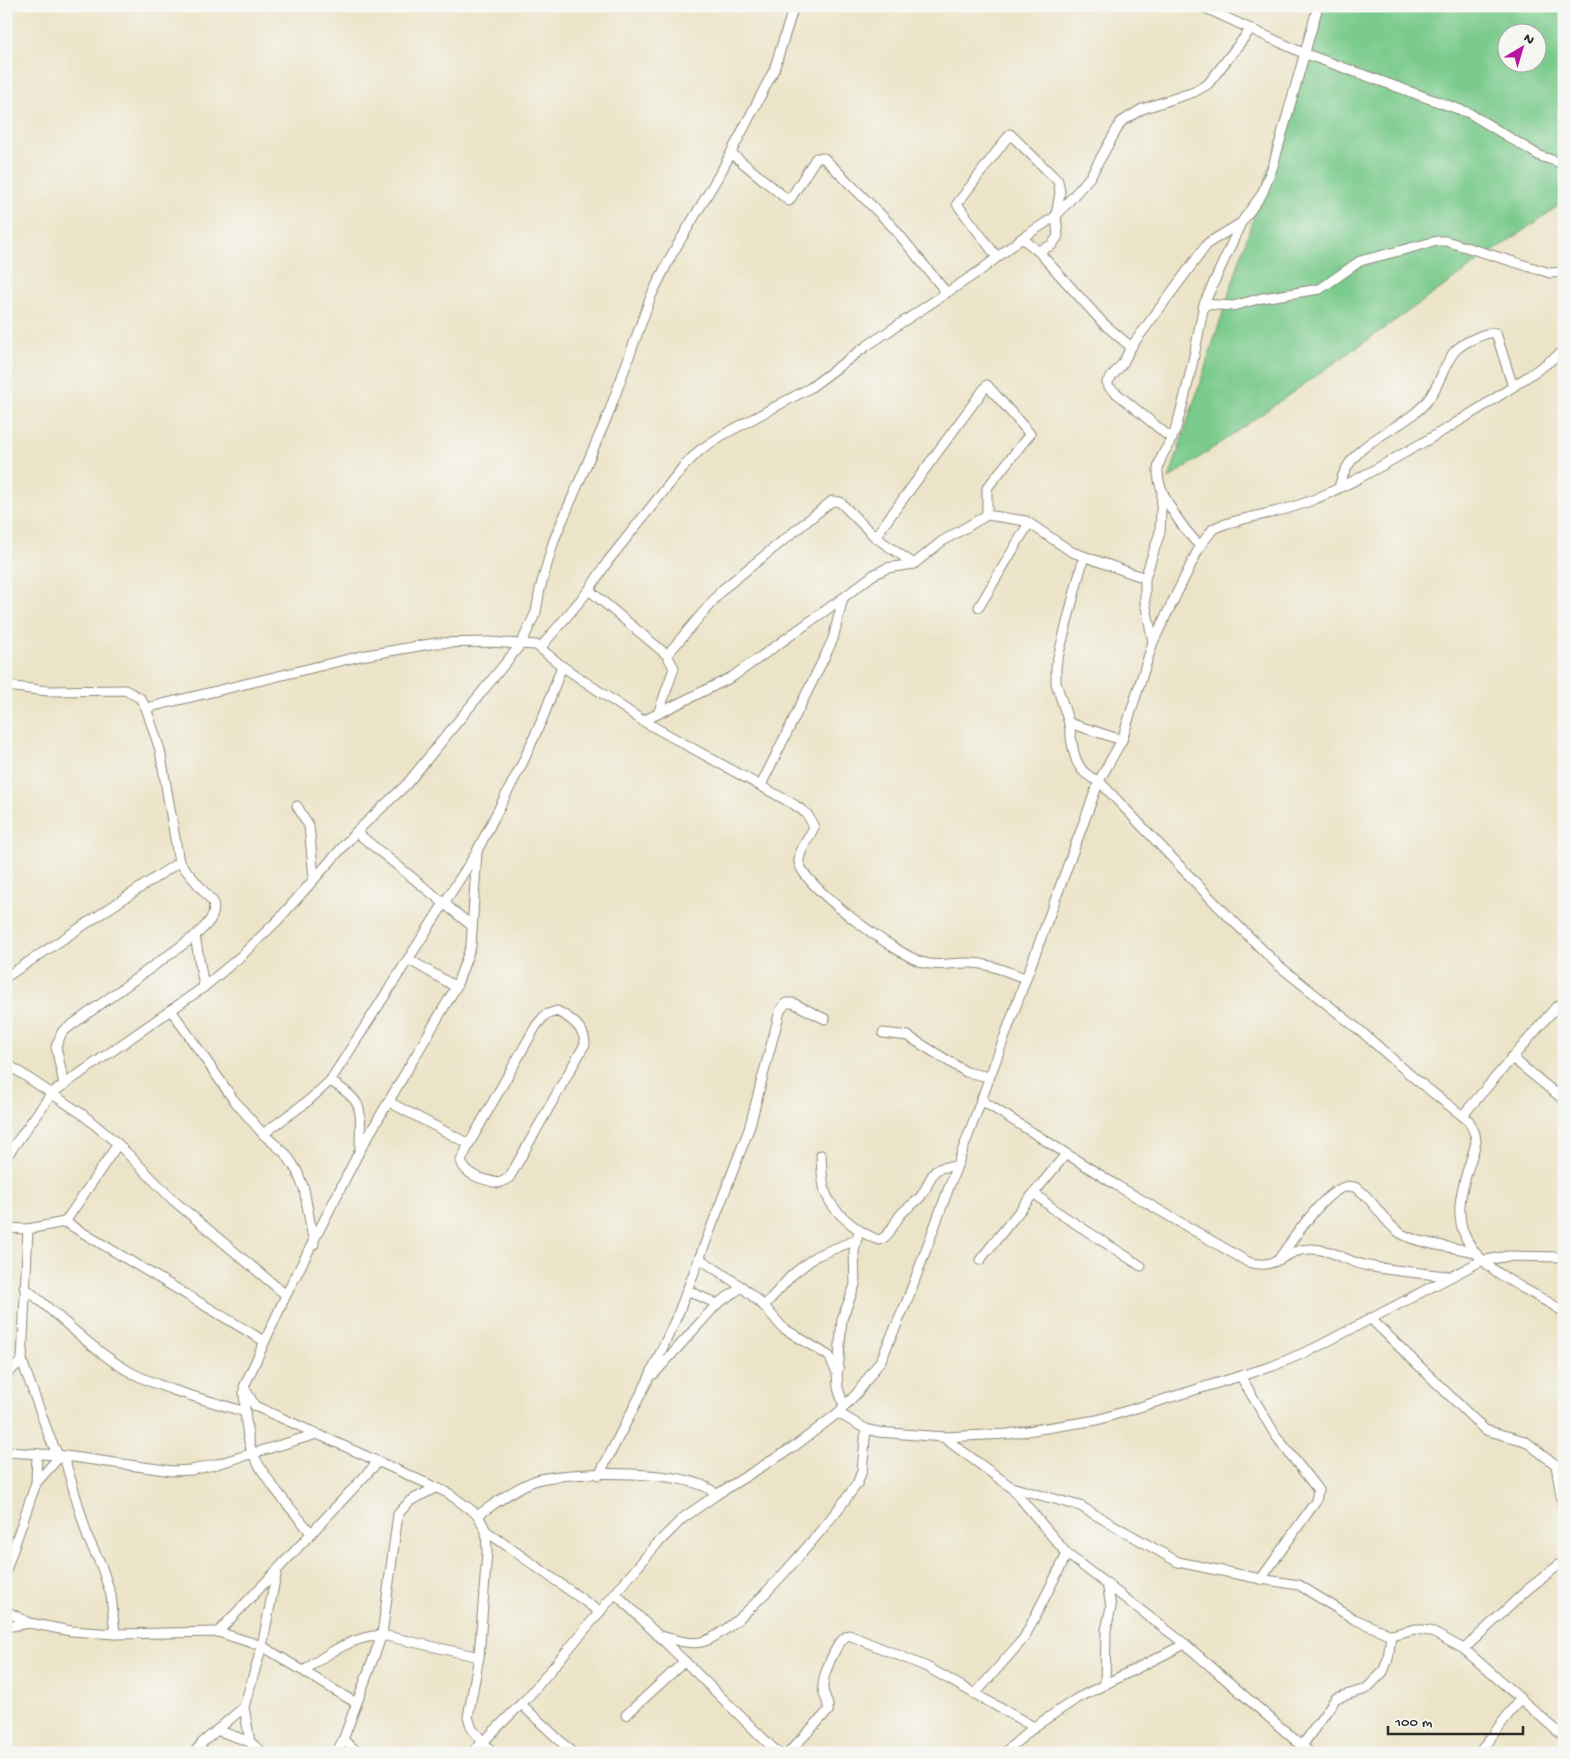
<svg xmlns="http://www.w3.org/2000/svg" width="1570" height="1759" viewBox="0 0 1570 1759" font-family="'Gochi Hand',sans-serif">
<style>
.green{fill:#79ca8b;stroke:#527a5b;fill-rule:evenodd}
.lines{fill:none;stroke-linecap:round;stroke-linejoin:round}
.street-casing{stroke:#8c887a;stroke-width:11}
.street{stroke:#fff;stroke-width:9}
</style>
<rect width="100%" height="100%" fill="#f6f6f2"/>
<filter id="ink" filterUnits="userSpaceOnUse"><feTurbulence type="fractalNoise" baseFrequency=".02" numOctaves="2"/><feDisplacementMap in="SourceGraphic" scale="10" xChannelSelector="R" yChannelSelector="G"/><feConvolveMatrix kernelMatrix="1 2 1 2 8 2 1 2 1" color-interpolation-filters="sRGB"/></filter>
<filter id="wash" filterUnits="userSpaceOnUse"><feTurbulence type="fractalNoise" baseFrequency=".0096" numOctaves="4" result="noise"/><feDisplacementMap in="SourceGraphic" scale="20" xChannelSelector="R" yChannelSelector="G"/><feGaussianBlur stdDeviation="1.12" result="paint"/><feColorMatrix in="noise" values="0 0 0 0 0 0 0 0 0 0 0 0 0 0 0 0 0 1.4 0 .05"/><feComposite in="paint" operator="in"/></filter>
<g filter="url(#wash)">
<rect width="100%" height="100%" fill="#ece4c8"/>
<path class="green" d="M1322,6H1564V202L1169,479ZM1508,32H1538V62H1508Z"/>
</g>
<g filter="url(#ink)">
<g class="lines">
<defs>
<g id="street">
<path d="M1201,6L1303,53L1469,113L1540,156L1564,164"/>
<path d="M731,153L789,201L816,158H824L893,227L946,292"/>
<path d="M1022,238L1038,251"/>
<path d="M997,257L957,204L1010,134L1058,181L1060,192L1056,216L1058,236L1052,245L1038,251L1103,323L1131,347L1123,363L1107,382L1109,387L1172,439"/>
<path d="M1204,304L1233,306L1262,298L1320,289L1360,261L1437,241H1446L1550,273L1564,272"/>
<path d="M1131,347L1208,243L1241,223"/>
<path d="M1339,487C1351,437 1400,434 1427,401C1440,386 1443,365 1455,351C1462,343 1487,331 1496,333L1513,387"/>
<path d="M1200,546C1184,530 1157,494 1158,470C1159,455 1171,444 1175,431C1188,389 1196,347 1204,304L1241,223L1262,194L1273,166L1318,6"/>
<path d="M1084,556L1056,665V683L1069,723L1122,740"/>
<path d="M914,564L875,537L987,385L1030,434L987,488V515L1026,521L1072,552L1145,578"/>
<path d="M589,590L667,655"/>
<path d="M979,607L1029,523"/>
<path d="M1153,642L1145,602V578L1160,532L1162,490"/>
<path d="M541,647L589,590L608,561L683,467L700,450L721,436L810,388L865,347L981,270L1022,238L1056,216L1090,177L1121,122L1142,109L1194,92L1208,84L1250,30"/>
<path d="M6,686L48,691L125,690L140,698L146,708L361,656L436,643L488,642L536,645L562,666L643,721L795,805L807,814L814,827C810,837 798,851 799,862C802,886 901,958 925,963C940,967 955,962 970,963C989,963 1007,972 1025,978"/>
<path d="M658,714L674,668L667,655L723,589L832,501L840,502L875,537"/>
<path d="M643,721L732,677L843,598L873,575L887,568L914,564L941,542L987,515"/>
<path d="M1069,723C1073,747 1072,772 1099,781L1217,905L1278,965L1363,1033L1414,1078L1469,1121L1475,1134L1476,1142C1471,1163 1461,1184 1460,1206C1456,1265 1524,1285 1564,1312"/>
<path d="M761,785L826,654L833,639L843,598"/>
<path d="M297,806L309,826L314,878"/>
<path d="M356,832L472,926"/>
<path d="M195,936L204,987"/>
<path d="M408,959L456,987"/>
<path d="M6,977L179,862"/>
<path d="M171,1010L233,1099L263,1134L286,1154L297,1171L304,1189L314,1244"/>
<path d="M883,1033L908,1036L966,1072L989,1077"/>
<path d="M1511,1057L1564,1100"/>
<path d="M6,1063L82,1114L118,1144L173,1200L286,1295L244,1387L255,1406L448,1493L478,1515L486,1531L487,1552L479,1657L468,1717L472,1729L493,1753"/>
<path d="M64,1084L56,1047L62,1032L195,936C205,926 217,918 213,902L179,862L160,750L146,708"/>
<path d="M981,1100L1116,1185L1248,1262C1278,1271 1283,1250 1309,1249C1331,1248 1347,1262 1368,1266C1394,1271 1421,1273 1448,1276"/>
<path d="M389,1102L469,1144L536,1026L545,1015L557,1011C571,1018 585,1028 585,1044L509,1178L499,1183C485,1180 465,1176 461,1161L469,1144"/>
<path d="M1463,1115L1556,1007L1564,1003"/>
<path d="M263,1134L308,1101L330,1081"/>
<path d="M360,1149C360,1109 367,1103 330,1081L477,852"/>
<path d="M1066,1154L1034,1193L1056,1211L1141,1266"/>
<path d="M821,1155C823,1190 823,1202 851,1224C860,1231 869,1237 879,1240C890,1237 894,1222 901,1214C907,1207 916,1203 921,1196C934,1178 928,1165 956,1167"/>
<path d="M6,1157L52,1093L204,987L241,956L278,920L356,832L406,785L521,644L536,612L540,589L554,540L608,415L651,296L671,256L722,170L774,70L794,6"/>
<path d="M65,1222L264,1341"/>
<path d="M6,1228L28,1229"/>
<path d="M1280,1257C1293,1241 1334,1172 1358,1189C1374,1200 1383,1222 1400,1233C1418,1244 1453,1247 1474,1252"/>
<path d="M699,1258L742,1287L764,1306L783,1328L829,1356L837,1373L838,1388L844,1407"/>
<path d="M980,1260L1034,1193"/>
<path d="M24,1287C57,1314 95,1353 132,1373C167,1391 208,1400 245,1412"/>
<path d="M687,1290L717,1304"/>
<path d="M286,1295L360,1150L456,987L471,946L477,851L523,762L544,715L562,666"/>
<path d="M764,1306L792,1275L816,1256L856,1240"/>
<path d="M1370,1318L1485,1430L1525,1441L1564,1471"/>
<path d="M838,1371L842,1319L855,1285L854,1251L859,1231"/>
<path d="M6,1374L22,1361"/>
<path d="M654,1374L717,1304L742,1287"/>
<path d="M1241,1377L1276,1436L1318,1490L1316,1501L1261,1579"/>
<path d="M244,1392C245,1409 246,1439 253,1454C267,1483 291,1508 311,1533"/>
<path d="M838,1413L866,1429L878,1432L943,1437L1008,1434L1097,1420L1273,1366L1313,1349L1481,1261L1508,1256L1564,1257"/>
<path d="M943,1437L1011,1487L1067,1554L1185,1644L1310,1753"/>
<path d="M6,1452L58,1455L172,1471L192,1470L217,1464L317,1434"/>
<path d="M58,1455L51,1441L22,1361L28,1229L65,1222L118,1144"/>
<path d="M64,1457L88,1538L101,1565L111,1595L115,1634"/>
<path d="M1556,1465L1564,1515"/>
<path d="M599,1475L647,1382L678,1314L749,1129L780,1011L786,1003H793L825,1019"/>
<path d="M36,1483L60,1456"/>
<path d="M1011,1487L1080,1506L1178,1562L1261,1579L1299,1585L1354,1619L1391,1635L1415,1629L1430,1631L1464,1649L1564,1737"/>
<path d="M478,1515C496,1503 516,1487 537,1480C567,1471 697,1468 716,1495"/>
<path d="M486,1531L600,1612"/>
<path d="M6,1570L36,1483L37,1454"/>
<path d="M615,1593L778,1753"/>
<path d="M6,1611L29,1623"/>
<path d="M6,1627L29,1623L71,1631L115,1634L218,1632L262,1646L356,1703"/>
<path d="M218,1632L277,1570"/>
<path d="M660,1636C674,1639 691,1646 705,1641C744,1628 831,1520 857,1484L862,1471L866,1429"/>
<path d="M1464,1649L1528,1589L1564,1561"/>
<path d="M305,1670C328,1653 352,1637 382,1635L479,1657"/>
<path d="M1105,1684L1106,1630L1111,1607L1107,1583"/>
<path d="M976,1693L1024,1638L1067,1554"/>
<path d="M521,1704L573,1753"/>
<path d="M626,1715L685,1661"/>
<path d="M217,1730L250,1742"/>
<path d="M343,1740L359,1753"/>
<path d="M194,1753L202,1743L244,1707"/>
<path d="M263,1753L250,1742L244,1707L262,1646L277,1570L377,1463"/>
<path d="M336,1753L343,1740L382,1635L398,1514L410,1501L435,1488"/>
<path d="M472,1753L528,1697L656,1545L683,1518L716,1495L795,1446L838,1413L858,1392L881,1360L907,1301L1099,781L1122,740L1153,642L1200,546L1213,529L1219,526C1248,516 1281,513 1310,501C1350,485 1386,463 1424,442C1472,414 1519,384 1564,351"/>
<path d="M788,1753L828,1711C830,1702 823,1696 823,1688C822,1676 837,1639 849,1635L927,1667L1034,1727"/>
<path d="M1004,1753L1034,1727L1076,1699L1185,1644"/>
<path d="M1297,1753L1336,1698L1366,1689L1383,1672L1388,1659L1391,1635"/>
<path d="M1479,1753L1520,1699"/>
</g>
</defs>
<use href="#street" class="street-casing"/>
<use href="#street" class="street"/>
</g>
</g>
<rect width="1570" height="1759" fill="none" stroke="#f6f6f2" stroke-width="25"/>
<g transform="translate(1522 48) rotate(38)"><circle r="24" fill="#f6f6f2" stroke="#a5a5a2"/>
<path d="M0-4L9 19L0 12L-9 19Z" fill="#b5179e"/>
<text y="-8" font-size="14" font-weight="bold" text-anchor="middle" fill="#2b2b2b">N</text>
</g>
<path d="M1388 1726v8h135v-8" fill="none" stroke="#2b2b2b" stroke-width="2.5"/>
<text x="1395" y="1726" font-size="15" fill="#2b2b2b" stroke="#f6f6f2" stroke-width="4" paint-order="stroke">100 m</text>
</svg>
